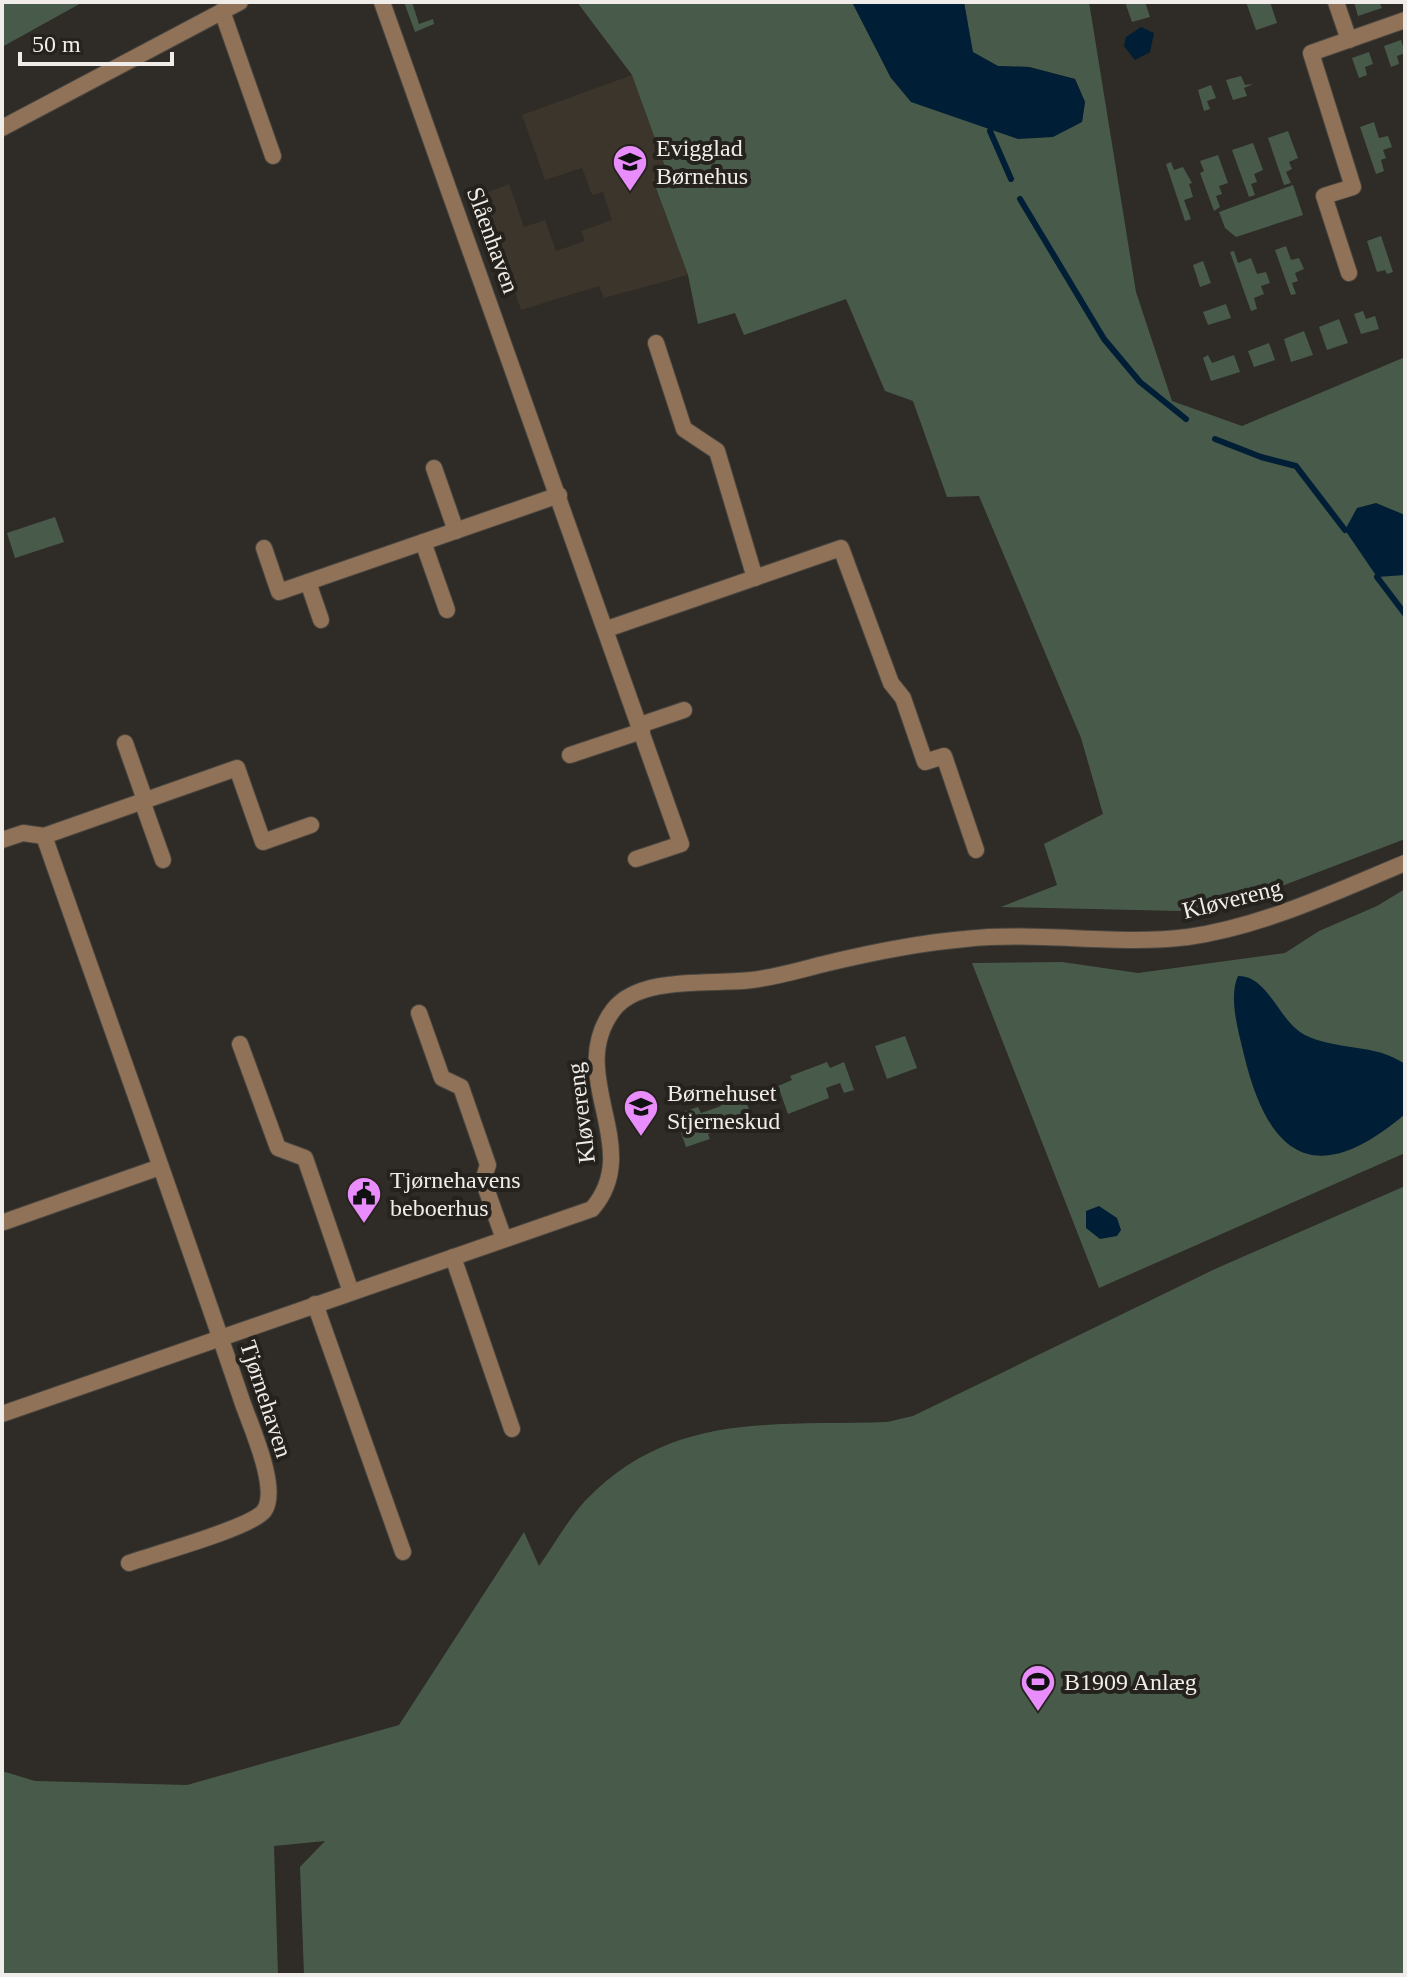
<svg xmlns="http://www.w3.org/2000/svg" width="1407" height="1977" viewBox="0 0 1407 1977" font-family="'Times New Roman',serif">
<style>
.built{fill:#3c352b}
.green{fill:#485b4a}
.water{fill:#001e35}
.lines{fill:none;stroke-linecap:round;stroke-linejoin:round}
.stream{stroke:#001e35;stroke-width:6}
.street-casing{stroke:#4a4641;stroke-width:18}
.street{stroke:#8f7257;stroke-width:16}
.labels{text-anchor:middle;stroke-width:8;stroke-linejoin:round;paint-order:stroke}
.poi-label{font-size:24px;fill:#efece9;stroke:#25221d;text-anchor:start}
.street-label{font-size:24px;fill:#efece9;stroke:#25221d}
</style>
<rect width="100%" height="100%" fill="#2f2b26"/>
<path class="built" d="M632,75L668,176L653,181L688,275L604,298L599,286L521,310L481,195L509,184L524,227L545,220L556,251L585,241L581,231L612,220L603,192L592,195L582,168L545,180L522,115Z"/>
<g class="green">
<path d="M2,2H83L2,47Z"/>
<path d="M404,2H412L419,24L433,19L434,24L415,32Z"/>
<path d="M577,2H852L891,78L1082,122L1085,102L1075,79L1029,67L997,66L972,52L964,2H1089L1136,292L1172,401L1242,426L1405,357V839L1250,898L1179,911L1001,907L1057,885L1044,844L1103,814L1081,738L979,496L947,497L913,401L885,391L846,299L744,335L735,313L698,324L688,275L653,180L668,175L632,75Z"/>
<path d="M1125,2H1145L1150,17L1132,22Z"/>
<path d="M1246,2H1270L1277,23L1256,30Z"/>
<path d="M1354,2H1379L1382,8L1358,16Z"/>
<path d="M1401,40L1405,53L1397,56L1399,64L1391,67L1384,46Z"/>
<path d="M1369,52L1373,64L1365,67L1367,75L1359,78L1352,58Z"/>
<path d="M1241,76L1245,85L1253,84L1244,88L1247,96L1233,100L1226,80Z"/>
<path d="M1211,85L1216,98L1207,101L1210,109L1204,111L1198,90Z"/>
<path d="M1374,122L1379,138L1388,136L1392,147L1383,150L1386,158L1381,160L1384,171L1376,174L1360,127Z"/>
<path d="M1288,131L1298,158L1289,162L1292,169L1286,172L1291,183L1284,185L1268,138Z"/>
<path d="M1253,143L1263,170L1254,174L1257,182L1251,184L1255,195L1249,197L1232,150Z"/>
<path d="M1218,155L1228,183L1219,186L1222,194L1216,196L1220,207L1214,211L1200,173L1204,171L1200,161Z"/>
<path d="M1171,162L1174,170L1183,167L1192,183L1189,184L1193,197L1184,200L1191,219L1185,221L1166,164Z"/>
<path d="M1293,185L1303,215L1236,237L1225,228L1219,212Z"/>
<path d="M1381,236L1393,272L1387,274L1385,270L1377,272L1367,241Z"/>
<path d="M1286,246L1291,260L1299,258L1304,269L1295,273L1298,281L1292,283L1296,294L1291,295L1275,250Z"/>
<path d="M1234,251L1238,263L1251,258L1257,274L1266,272L1270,283L1261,286L1264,294L1254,298L1257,309L1251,311L1230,252Z"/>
<path d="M1203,261L1211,283L1200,287L1193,265Z"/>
<path d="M1226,304L1231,318L1208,325L1203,312Z"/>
<path d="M1363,311L1366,319L1375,316L1379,329L1361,334L1354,314Z"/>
<path d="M1339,319L1348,343L1327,350L1319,327Z"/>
<path d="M1304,331L1313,355L1291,362L1284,339Z"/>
<path d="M1269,343L1275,360L1254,367L1248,351Z"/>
<path d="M1208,355L1212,363L1234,355L1240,372L1211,381L1203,358Z"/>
<path d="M55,517L64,542L15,558L7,533Z"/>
<path d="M1405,889V1153L1099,1288L972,963L1062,962L1138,973L1285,953L1319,931L1377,906Z"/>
<path d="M905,1036L917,1068L887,1079L875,1046Z"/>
<path d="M827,1062L830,1068L844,1062L854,1090L844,1093L840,1083L826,1088L829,1098L788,1114L778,1086L792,1080L790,1076Z"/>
<path d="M743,1092L754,1124L731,1132L728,1126L708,1134L710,1139L686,1147L675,1115L698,1107L701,1113L721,1106L719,1100Z"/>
<path d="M1405,1186V1975H304L300,1867L325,1841L274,1846L278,1975H2V1771L35,1781L187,1785L399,1725L524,1532L539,1566C554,1545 567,1521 585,1501C671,1411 773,1426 887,1422L913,1416L1215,1269Z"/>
</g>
<g class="water">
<path d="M852,2H964L973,52L998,66L1029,67L1075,79L1085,102L1082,122L1053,137L1018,139L911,102L891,78Z"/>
<path d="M1141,27L1154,33L1150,52L1135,60L1124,46L1126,37Z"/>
<path d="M1376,503L1405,515V575L1377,577L1345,530L1357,508Z"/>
<path d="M1238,976C1268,975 1279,1022 1305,1035C1337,1051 1375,1043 1405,1064V1114C1317,1189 1269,1159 1244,1055C1239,1033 1228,998 1238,976Z"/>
<path d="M1099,1206L1117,1218L1121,1230L1117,1236L1100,1239L1086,1228V1211Z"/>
</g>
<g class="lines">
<g class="stream">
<path d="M990,131L1011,179"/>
<path d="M1020,199L1104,339L1140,382L1186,419"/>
<path d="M1215,439L1261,457L1296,466L1345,530"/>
<path d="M1377,577L1405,614"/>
</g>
<defs>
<g id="street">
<path d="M382,2L681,844L636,859"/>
<path d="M1336,2L1349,40"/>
<path d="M222,11L273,156"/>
<path d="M2,128L240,2"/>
<path d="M1349,273L1324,196L1353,187L1311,53L1405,20"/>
<path d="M656,343L684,429L717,451L755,578"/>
<path d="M434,468L456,531"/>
<path d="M423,542L447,610"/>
<path d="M264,548L279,592L559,495"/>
<path d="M308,582L321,620"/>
<path d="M607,629L841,548L891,683L903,698L925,762L944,756L976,850"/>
<path d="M640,725L684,710"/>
<path d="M125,743L145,800"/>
<path d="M570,755L642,731"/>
<path d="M142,801L163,860"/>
<path d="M2,840L23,833L44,836"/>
<path d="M419,1013L442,1078L461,1087L488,1165L483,1180L504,1239"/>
<path d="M240,1044L278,1148L305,1158L351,1292"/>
<path d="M4,1222L160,1167"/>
<path d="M453,1257L512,1429"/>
<path d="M315,1304L403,1552"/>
<path d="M2,1414L592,1209C646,1147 563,1075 614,1009C641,975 712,985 752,980C777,977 803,969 828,963C874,952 918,943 965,939C1039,931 1118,946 1188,937C1264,926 1335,892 1405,863"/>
<path d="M129,1563C154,1554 251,1528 264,1511C280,1489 250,1425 242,1401C178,1212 110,1024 44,836L237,768L263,842L311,825"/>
</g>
</defs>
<use href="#street" class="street-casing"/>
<use href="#street" class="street"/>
</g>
<defs>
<symbol id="school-pin" viewBox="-11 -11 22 30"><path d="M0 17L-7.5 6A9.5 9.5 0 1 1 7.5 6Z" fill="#ea8dfc" stroke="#25221d"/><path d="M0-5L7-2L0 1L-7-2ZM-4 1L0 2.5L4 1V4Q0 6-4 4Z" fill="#111"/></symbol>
<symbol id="civic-pin" viewBox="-11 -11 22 30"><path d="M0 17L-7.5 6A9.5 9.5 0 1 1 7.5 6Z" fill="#ea8dfc" stroke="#25221d"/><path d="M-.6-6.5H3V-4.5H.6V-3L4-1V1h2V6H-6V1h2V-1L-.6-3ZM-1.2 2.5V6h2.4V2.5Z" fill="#111"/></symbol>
<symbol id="stadium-pin" viewBox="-11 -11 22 30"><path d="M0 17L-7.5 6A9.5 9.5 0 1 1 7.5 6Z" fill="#ea8dfc" stroke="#25221d"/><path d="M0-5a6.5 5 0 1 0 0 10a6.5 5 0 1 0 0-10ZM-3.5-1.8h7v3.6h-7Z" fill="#111"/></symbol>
</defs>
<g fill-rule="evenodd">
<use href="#school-pin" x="610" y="142" width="40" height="54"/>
<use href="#school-pin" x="621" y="1087" width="40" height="54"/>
<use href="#civic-pin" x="344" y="1174" width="40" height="54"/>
<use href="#stadium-pin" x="1018" y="1662" width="40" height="54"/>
</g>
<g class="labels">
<g class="poi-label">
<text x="656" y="156">Evigglad<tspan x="656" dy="28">Børnehus</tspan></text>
<text x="667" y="1101">Børnehuset<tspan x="667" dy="28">Stjerneskud</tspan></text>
<text x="390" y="1188">Tjørnehavens<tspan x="390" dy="28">beboerhus</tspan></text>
<text x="1064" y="1690">B1909 Anlæg</text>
</g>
<g class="street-label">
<text transform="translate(493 240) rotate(70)" y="8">Slåenhaven</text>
<text transform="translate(1232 899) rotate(-14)" y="8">Kløvereng</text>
<text transform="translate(581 1113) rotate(-97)" y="8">Kløvereng</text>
<text transform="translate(266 1399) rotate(72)" y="8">Tjørnehaven</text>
</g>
</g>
<rect width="1407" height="1977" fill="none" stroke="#efece9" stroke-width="8"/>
<path d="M20 52v12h152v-12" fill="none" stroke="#efece9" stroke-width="4"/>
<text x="32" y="52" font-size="24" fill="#efece9" stroke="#25221d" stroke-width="6" paint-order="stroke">50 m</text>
</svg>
